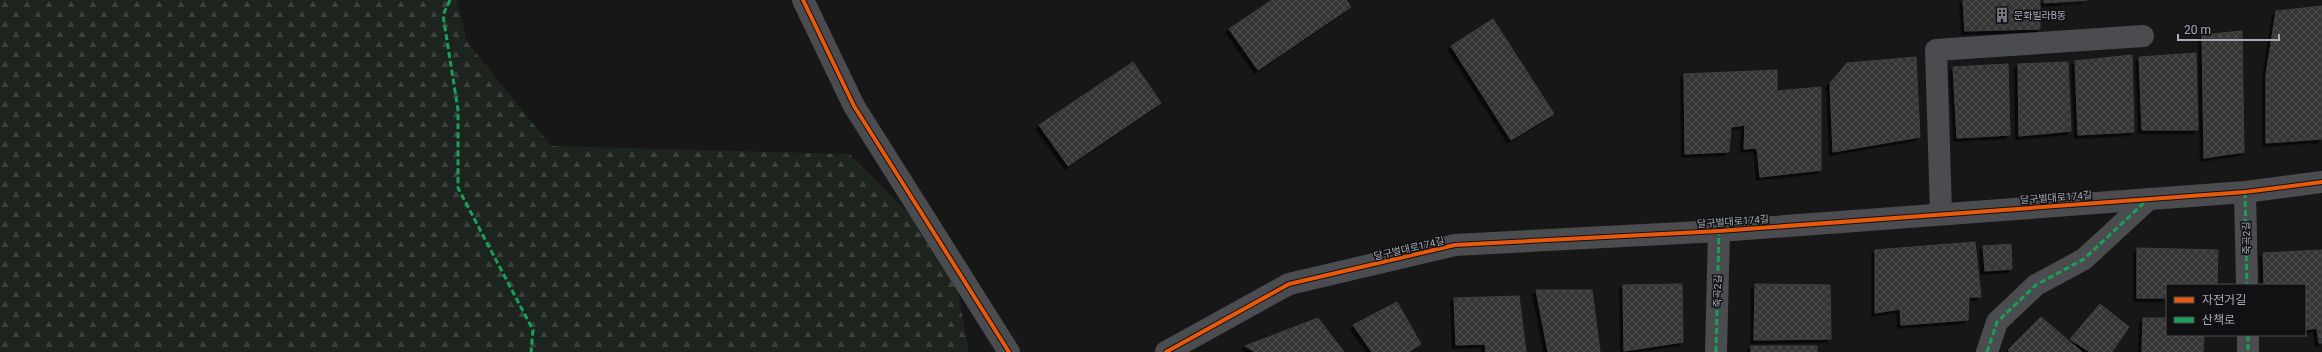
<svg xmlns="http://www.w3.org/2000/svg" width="2322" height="352" viewBox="0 0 2322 352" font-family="Roboto,'Noto Sans KR',sans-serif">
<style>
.forest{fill:url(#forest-firs)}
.building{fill:url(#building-cross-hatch);stroke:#3f4043;filter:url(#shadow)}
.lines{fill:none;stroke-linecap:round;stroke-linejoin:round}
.street{stroke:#4b4c50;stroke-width:22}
.quiet{stroke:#1a9f57;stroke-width:3;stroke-dasharray:6 3;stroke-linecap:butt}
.cycleway-casing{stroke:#111113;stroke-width:6}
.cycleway{stroke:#e8590c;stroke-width:4}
.labels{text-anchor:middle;stroke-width:3;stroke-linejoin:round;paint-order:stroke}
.poi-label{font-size:10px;fill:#a8adb8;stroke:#111113;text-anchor:start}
.street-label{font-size:10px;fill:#a8adb8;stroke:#111113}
</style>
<defs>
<pattern id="forest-firs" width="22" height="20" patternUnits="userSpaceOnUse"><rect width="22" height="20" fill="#1d241e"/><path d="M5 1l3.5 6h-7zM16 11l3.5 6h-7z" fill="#3b413d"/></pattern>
<pattern id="building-cross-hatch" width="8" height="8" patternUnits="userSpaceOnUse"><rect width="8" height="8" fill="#353536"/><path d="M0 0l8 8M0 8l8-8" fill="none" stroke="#4f5051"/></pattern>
<filter id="shadow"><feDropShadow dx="-3.5" dy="3.5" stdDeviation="0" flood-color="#0009"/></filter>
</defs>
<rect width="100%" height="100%" fill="#171717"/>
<path class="forest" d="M0,0H457L467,42L551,146L849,154L951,255L969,352H0Z"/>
<g class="building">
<path d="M1272,0H1346L1351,7L1258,70L1229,29Z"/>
<path d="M1963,0H2040V29L1965,31Z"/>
<path d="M2044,0H2087L2044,3Z"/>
<path d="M2322,6V69L2266,75L2276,11Z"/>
<path d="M1493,19L1554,114L1511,140L1451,46Z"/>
<path d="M2242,31L2244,152L2204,158L2202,35Z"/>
<path d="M2196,53L2198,130H2142L2139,57Z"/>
<path d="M2132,55L2134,132L2078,135L2075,61Z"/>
<path d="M1916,57L1920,137L1833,152L1830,83L1847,63Z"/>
<path d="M1133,62L1161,103L1068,166L1039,125Z"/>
<path d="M2068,62L2071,131L2019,136L2018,64Z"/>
<path d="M2008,64L2010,135L1957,138L1953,67Z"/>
<path d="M2322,69V139L2266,143V75Z"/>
<path d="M1777,70V91L1821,87V170L1760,177L1757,148L1744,149L1745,125L1731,127L1729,152L1685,154L1684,74Z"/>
<path d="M1975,242L1981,297H1969L1968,320L1901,325L1900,309L1875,313V250Z"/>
<path d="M2011,244L2012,269L1985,271L1983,246Z"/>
<path d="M2137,248L2218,250L2217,285H2167V298H2137Z"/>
<path d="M2322,250V343H2319L2317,328L2305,330V285H2264L2263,253Z"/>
<path d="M1682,284L1683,342L1624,351L1623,285Z"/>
<path d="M1755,284L1830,285L1831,339L1754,340Z"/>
<path d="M1536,290H1592L1600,352H1548Z"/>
<path d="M1519,296L1526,352H1486L1485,344L1456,345L1454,298Z"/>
<path d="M1397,302L1421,344L1409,352H1372L1353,325Z"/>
<path d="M2100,304L2129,327L2112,352H2090L2070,339Z"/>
<path d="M2041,317L2082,352H2010L2008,350Z"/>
<path d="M1318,318L1344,352H1255L1245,346Z"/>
<path d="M2143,318H2167V335H2204L2203,352H2142Z"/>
<rect x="1751" y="346" width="66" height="6"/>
</g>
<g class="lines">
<g class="street">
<path d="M803,0L854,106L1009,352"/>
<path d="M2245,192L2247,285"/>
<path d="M1941,213L1936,50L2143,36"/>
<path d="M2248,335V352"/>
<path d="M1166,352L1289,284L1455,245L1719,231L2245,192L2322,182"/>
<path d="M1716,352L1719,231"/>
<path d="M1987,352L1997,322L2036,285L2084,259L2149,199"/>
</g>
<g class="quiet">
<path d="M450,0L443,15L458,110V188L533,330L531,352"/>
<path d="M2245,192L2247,285"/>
<path d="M2248,335V352"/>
<path d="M1716,352L1719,231"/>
<path d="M1987,352L1997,322L2036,285L2084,259L2147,200"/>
</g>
<defs>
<g id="cycleway">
<path d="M803,0L854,106L1009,352"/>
<path d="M1166,352L1289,284L1455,245L1719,231L2245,192L2322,182"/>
</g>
</defs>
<use href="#cycleway" class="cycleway-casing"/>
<use href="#cycleway" class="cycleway"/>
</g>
<defs>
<symbol id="building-bare" viewBox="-9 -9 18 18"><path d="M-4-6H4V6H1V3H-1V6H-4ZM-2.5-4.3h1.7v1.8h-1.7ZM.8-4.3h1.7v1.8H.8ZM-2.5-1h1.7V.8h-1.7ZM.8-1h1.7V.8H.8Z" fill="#757880" stroke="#111113" stroke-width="2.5" paint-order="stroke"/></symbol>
</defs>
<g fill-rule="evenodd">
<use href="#building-bare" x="1991" y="4" width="22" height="22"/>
</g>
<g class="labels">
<g class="poi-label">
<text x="2014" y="19">문화빌라B동</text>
</g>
<g class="street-label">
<text transform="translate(2056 197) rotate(-4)" y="4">달구벌대로174길</text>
<text transform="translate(1733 221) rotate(-4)" y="4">달구벌대로174길</text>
<text transform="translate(2246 238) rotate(-91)" y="4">죽곡2길</text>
<text transform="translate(1409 248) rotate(-13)" y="4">달구벌대로174길</text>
<text transform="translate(1717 291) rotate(-89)" y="4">죽곡2길</text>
</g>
</g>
<rect x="2166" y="284" width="140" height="52" fill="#111113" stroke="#4d4f55"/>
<rect x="2174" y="297" width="20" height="6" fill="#e8590c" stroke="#4d4f55"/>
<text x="2202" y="304" font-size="12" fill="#a8adb8">자전거길</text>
<rect x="2174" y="317" width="20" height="6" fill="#1a9f57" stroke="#4d4f55"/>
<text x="2202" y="324" font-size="12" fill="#a8adb8">산책로</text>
<path d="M2178 34v6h101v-6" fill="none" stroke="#a8adb8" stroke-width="2"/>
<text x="2184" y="34" font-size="12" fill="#a8adb8" stroke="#111113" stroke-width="3" paint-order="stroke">20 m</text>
</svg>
